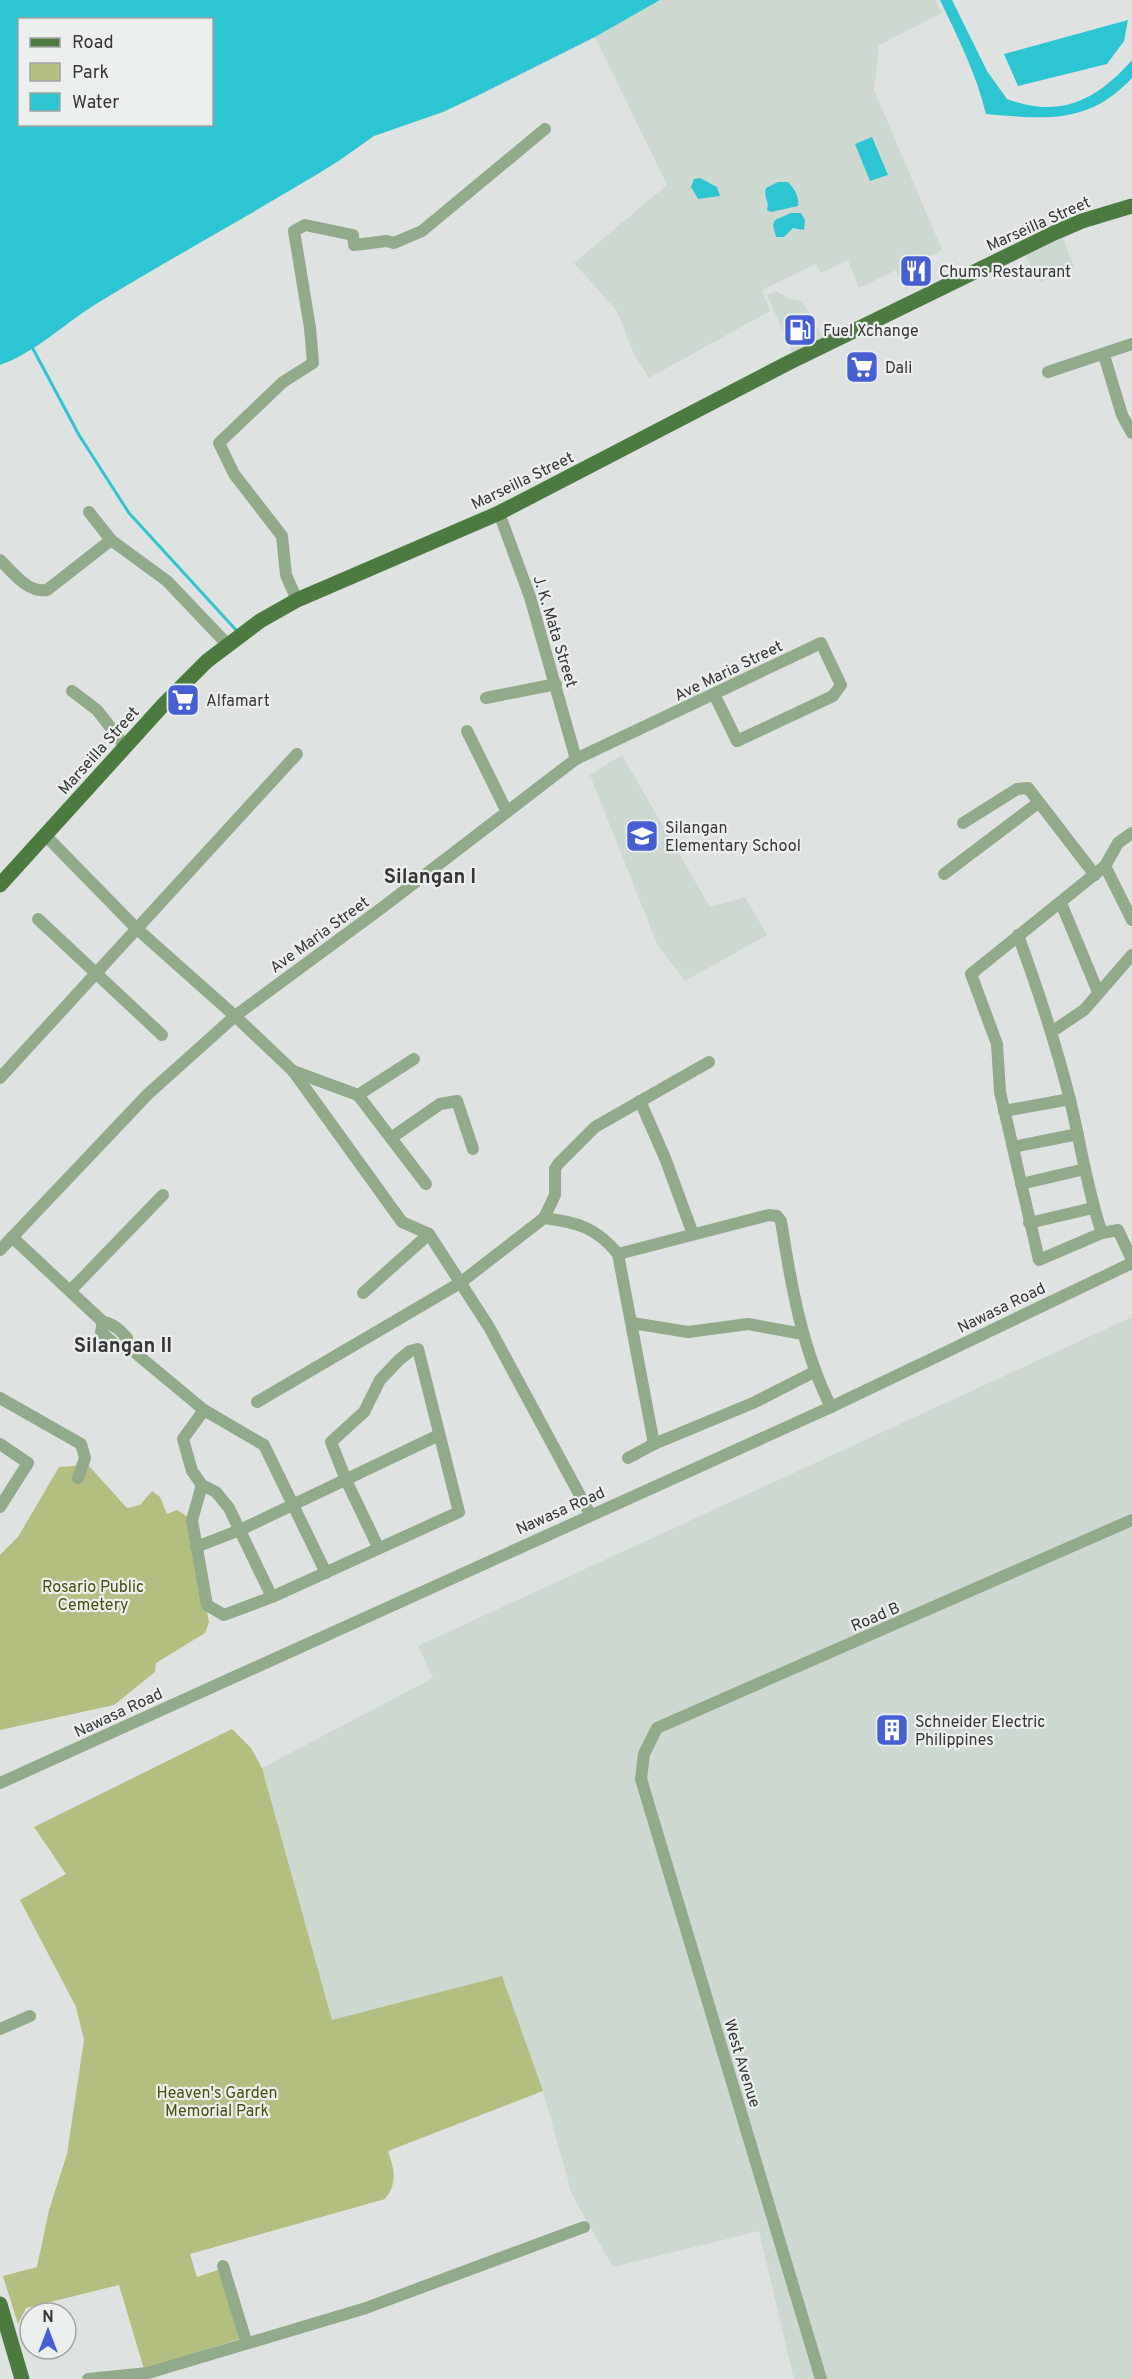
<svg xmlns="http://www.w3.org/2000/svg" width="1132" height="2379" viewBox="0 0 1132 2379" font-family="Overpass,sans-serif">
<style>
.built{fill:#cdd8d1}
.green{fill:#b2bf81}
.water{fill:#2ec5d3;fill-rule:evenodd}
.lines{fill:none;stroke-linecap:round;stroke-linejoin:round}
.stream{stroke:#2ec5d3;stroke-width:3}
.minor{stroke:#91ab8a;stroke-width:12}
.major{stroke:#4c7b40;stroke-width:15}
.labels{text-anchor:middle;stroke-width:4.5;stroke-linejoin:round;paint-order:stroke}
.street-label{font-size:16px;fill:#353736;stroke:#ebefed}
.poi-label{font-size:16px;fill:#353736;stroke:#ebefed;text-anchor:start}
.park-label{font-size:16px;fill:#465009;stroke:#ebefed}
.quarter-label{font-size:20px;font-weight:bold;fill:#353736;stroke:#ebefed}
</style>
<rect width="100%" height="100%" fill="#dee2e0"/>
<g class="built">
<path d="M660,0H936L942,13L879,45L874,90L942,250L907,267L916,284L906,289L896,270L859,288L848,260L821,273L816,264L762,290L770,311L649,378L634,354L617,311L574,263L667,185L595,37Z"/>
<path d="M1063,238L1074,268L1040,282L1025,255Z"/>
<path d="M776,291L788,298L802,301L824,340L794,357L767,295Z"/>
<path d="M622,755L710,907L745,897L767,935L685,981L658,946L590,775Z"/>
<path d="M1132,1317V2379H794L759,2231L613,2267L572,2195L543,2091L332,2020L262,1768L433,1678L418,1646Z"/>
</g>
<g class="green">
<path d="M88,1465L127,1508L140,1505L152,1491L160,1497L167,1514L177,1510L188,1517L209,1622L205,1633L156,1663L155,1672L114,1705L0,1730V1555L18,1537L59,1467Z"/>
<path d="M232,1729L251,1748L262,1768L332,2020L502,1976L543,2091L388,2151C394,2169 398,2183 385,2199L190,2254L197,2277L221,2269L242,2338L144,2369L119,2285L26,2308L18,2324L3,2276L37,2267L49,2210L67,2154L84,2040L76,2007L20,1900L66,1874L34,1827Z"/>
</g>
<g class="water">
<path d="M0,0H660L595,37L477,96L443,112L374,136L337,162C258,211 176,255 96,304C65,323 35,353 0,365ZM20,20H212V124H20Z"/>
<path d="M940,0H952L987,71L1007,99C1060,119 1097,100 1132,60V78C1088,125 1046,119 986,114C976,73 958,38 940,0Z"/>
<path d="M1128,20L1124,41L1107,64L1018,86L1004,54Z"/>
<path d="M872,137L888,175L870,181L855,144Z"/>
<path d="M700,178L717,187L720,196L698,199L691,187L694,179Z"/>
<path d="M778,182H788C794,188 800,198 798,206L771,212L767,210C770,202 763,197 766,188Z"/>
<path d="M791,213H801L805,220L804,230L793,228L784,237H776L773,225L775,220Z"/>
</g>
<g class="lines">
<path class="stream" d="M32,347L79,435L129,513L236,630"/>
<g class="minor">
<path d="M1104,355L1122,415L1132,433"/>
<path d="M1048,372L1132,344"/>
<path d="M89,512L111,540"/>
<path d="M499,513L530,597L576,759"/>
<path d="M0,560C14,573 27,593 47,590L111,540L167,581L227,644"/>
<path d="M297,600L286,575L282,536L234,474L219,443L283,382L313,363L310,328L294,231L305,225L353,235L354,245L387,241L394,243L422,231L545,129"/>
<path d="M72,691L97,710L125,746"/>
<path d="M486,698L556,684"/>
<path d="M467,731L507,812"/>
<path d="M963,823L1017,789L1028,788L1095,875"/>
<path d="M45,835L136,928L235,1016L293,1071L402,1222L429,1234L489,1327L590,1514"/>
<path d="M1105,866L1118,843L1132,833"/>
<path d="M944,874L1038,803"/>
<path d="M1061,903L1098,992"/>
<path d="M38,919L162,1035"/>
<path d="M1132,920L1105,866L971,974L997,1044L1000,1092L1039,1260L1102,1233L1118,1230L1132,1260"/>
<path d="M1018,935C1038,990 1056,1043 1070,1100C1081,1145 1087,1190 1102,1233"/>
<path d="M1053,1031L1084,1010L1132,955"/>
<path d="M293,1071L358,1095L414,1059"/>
<path d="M0,1078L297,754"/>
<path d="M358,1095L426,1184"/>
<path d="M640,1101L665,1158L693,1234"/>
<path d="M1004,1111L1070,1099"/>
<path d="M391,1138L440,1104L457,1101L473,1149"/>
<path d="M1013,1147L1078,1134"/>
<path d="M1021,1184L1085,1169"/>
<path d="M544,1218L555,1195V1169L558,1164L595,1127L709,1062"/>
<path d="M1029,1223L1093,1208"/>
<path d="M12,1237L103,1322"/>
<path d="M0,1250L148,1094L235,1016L383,907L576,759L821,643L841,685L833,696L737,741L715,696"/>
<path d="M618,1254L769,1215L777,1216L781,1221C791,1285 802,1349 831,1407"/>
<path d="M70,1291L163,1195"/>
<path d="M363,1293L429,1234"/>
<path d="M632,1323L688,1332L748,1324L803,1334"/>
<path d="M127,1346L119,1348L101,1332L103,1322C114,1324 120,1330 127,1338V1346L204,1410"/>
<path d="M0,1398L81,1444L85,1458L78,1478"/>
<path d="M257,1402L460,1283L544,1218C576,1222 596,1227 618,1254L654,1444"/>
<path d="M0,1444L28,1463L0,1507"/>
<path d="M628,1458L654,1444L753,1403L814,1372"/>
<path d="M202,1485L192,1520L207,1605L224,1615L272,1597L459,1512L418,1349L410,1351L399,1360L380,1380L364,1412L331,1442L346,1480L378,1547"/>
<path d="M196,1547L240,1530L439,1435"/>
<path d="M272,1597L229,1508L216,1492L202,1485L192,1471L183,1439L204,1410L264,1445L326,1573"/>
<path d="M0,1783L831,1407L1132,1263"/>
<path d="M0,2029L30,2016"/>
<path d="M223,2266L246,2341"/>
<path d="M88,2379L148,2373L366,2308L584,2227"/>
<path d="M821,2379L641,1779L644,1754L657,1728L1132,1520"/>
</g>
<g class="major">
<path d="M0,885L165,703L207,661L260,621L297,600L499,513L788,363L1054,233L1082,221L1132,206"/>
<path d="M0,2304L22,2379"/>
</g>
</g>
<defs>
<symbol id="restaurant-square" viewBox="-11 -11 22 22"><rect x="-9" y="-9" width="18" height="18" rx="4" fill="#4660d4" stroke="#ebefed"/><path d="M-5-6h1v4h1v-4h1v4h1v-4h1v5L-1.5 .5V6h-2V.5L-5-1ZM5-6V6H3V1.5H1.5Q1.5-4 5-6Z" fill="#fff"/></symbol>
<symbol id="fuel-square" viewBox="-11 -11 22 22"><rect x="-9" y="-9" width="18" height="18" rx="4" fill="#4660d4" stroke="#ebefed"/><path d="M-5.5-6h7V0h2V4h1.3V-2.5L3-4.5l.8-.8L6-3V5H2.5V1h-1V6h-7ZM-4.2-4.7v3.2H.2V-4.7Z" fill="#fff"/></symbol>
<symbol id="supermarket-square" viewBox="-11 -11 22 22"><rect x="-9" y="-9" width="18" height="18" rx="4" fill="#4660d4" stroke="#ebefed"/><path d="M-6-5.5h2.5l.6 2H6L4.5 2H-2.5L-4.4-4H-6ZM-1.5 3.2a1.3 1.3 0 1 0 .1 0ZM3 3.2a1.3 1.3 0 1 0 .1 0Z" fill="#fff"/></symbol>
<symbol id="school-square" viewBox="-11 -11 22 22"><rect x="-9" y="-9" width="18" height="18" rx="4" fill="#4660d4" stroke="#ebefed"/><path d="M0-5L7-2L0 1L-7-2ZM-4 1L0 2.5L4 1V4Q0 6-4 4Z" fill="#fff"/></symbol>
<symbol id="building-square" viewBox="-11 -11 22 22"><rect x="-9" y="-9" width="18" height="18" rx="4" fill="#4660d4" stroke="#ebefed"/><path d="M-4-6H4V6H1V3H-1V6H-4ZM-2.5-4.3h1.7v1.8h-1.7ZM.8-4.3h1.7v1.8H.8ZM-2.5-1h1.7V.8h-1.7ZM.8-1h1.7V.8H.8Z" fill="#fff"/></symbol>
</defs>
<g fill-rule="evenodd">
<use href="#restaurant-square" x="897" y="252" width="38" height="38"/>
<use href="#fuel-square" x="781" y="311" width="38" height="38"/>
<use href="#supermarket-square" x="843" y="348" width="38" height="38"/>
<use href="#supermarket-square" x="164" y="681" width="38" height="38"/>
<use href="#school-square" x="623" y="817" width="38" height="38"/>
<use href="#building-square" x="873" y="1711" width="38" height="38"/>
</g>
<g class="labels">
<g class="street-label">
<text transform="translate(1038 223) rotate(-24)" y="6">Marseilla Street</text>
<text transform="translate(522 480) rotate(-26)" y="6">Marseilla Street</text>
<text transform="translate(556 631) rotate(73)" y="6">J. K. Mata Street</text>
<text transform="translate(728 670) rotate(-26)" y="6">Ave Maria Street</text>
<text transform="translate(98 750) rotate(-48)" y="6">Marseilla Street</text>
<text transform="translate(319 934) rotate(-36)" y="6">Ave Maria Street</text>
<text transform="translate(1001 1307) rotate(-26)" y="6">Nawasa Road</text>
<text transform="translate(560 1510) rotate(-24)" y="6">Nawasa Road</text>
<text transform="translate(875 1616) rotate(-23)" y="6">Road B</text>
<text transform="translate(118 1712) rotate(-25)" y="6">Nawasa Road</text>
<text transform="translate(743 2063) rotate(73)" y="6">West Avenue</text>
</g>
<g class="poi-label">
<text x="939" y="277">Chums Restaurant</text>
<text x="823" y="336">Fuel Xchange</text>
<text x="885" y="373">Dali</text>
<text x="206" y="706">Alfamart</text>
<text x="665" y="833">Silangan<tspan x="665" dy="18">Elementary School</tspan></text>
<text x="915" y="1727">Schneider Electric<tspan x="915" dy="18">Philippines</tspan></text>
</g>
<g class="park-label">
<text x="93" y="1592">Rosario Public<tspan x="93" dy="18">Cemetery</tspan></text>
<text x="217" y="2098">Heaven's Garden<tspan x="217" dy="18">Memorial Park</tspan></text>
</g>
<g class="quarter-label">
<text x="430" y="883">Silangan I</text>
<text x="123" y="1352">Silangan II</text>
</g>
</g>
<rect x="18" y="18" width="195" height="108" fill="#ebefed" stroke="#a2a5a4" stroke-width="1.5"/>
<rect x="30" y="38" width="30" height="9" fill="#4c7b40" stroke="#a2a5a4" stroke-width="1.5"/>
<text x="72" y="48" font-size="18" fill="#353736">Road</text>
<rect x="30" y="63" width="30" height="18" fill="#b2bf81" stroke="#a2a5a4" stroke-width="1.5"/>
<text x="72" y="78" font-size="18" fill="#353736">Park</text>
<rect x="30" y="93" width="30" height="18" fill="#2ec5d3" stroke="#a2a5a4" stroke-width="1.5"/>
<text x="72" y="108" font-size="18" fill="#353736">Water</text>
<g transform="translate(48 2331)"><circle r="28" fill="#ebefed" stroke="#a2a5a4" stroke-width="1.5"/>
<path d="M0-4.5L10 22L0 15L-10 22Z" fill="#4660d4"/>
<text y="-9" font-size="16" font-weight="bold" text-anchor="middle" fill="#353736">N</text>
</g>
</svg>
